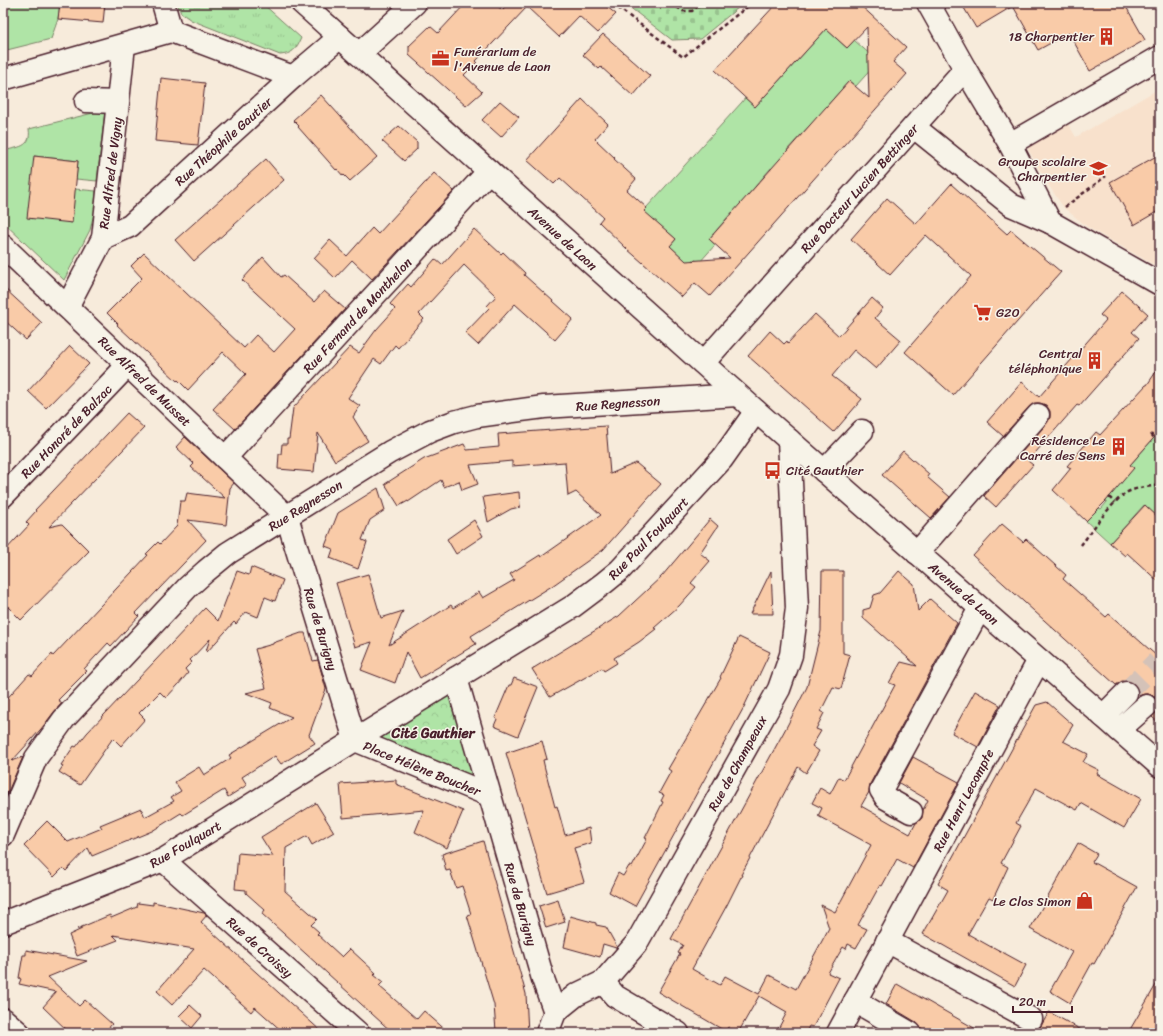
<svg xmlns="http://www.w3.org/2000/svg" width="1163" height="1036" viewBox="0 0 1163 1036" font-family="Sriracha,sans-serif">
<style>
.built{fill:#f8e1cc}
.grass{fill:url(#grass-tufts);stroke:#7c8268}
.cemetery{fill:url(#cemetery-stones);stroke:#7c8268}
.park{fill:url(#park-crowns);stroke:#7c8268}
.garden{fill:#afe4a6;stroke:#7c8268}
.building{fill:#f9cba8;stroke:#4a1f2b}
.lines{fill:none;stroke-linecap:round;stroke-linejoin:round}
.minor-tunnel{stroke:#d4c2b8;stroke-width:22;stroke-dasharray:22 11;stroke-linecap:butt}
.minor-casing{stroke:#4a1f2b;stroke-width:25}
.major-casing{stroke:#4a1f2b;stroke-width:25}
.path{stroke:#4a1f2b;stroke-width:2.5;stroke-dasharray:4 3;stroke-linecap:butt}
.minor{stroke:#f7f3e8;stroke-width:22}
.major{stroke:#f7f3e8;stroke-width:22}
.labels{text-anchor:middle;stroke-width:3;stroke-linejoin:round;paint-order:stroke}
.poi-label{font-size:13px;fill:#4a1f2b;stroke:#f7f3e8;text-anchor:end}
.street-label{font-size:13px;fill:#4a1f2b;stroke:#f7f3e8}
.neighbourhood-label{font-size:14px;font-weight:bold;fill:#4a1f2b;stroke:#f7f3e8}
</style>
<defs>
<pattern id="grass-tufts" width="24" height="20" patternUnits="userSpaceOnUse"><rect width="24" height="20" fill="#afe4a6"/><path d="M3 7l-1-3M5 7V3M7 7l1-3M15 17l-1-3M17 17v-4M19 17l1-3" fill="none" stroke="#98c38f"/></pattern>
<pattern id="cemetery-stones" width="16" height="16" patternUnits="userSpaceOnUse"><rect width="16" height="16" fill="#afe4a6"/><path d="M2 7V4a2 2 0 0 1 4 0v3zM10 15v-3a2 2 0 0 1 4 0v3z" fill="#98c38f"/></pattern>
<pattern id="park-crowns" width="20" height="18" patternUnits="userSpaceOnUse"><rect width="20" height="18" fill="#afe4a6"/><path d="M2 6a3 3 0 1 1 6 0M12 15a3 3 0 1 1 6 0" fill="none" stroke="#98c38f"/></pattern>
</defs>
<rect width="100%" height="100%" fill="#f7ebdb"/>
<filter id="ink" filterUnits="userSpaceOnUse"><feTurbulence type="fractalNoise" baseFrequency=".025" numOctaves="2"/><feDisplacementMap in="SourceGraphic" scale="8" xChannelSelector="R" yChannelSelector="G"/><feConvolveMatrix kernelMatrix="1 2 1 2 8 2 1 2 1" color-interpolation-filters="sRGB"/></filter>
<g filter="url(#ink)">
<path class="built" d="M1160,88V268L1089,228L1064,208L1049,186L1028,149L1030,142L1065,119L1076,137Z"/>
<path class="grass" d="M177,3H262L301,38C296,50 292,54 280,55L191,20L181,13Z"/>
<path class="cemetery" d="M624,3H744L700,39L672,40Z"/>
<path class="park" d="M449,692L476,779L370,738Z"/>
<g class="garden">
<path d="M3,3H60L58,19L51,39L3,51Z"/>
<path d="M826,29L847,48L854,40L873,57L874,66L856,86L849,81L826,107L817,130L810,125L787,150L794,157L778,174L771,168L748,195L755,201L739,218L732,212L709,239L715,245L699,263L697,264L696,260H692V264L690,265L670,246L676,239L649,216L637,218L742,102L745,98L755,107Z"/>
<path d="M105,110L97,181L76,179L78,161L34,156L75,189L96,191L94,213L90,230L64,280L3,222V151C17,147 32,148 29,129Z"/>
<path d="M1160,431L1159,435L1160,437V517L1159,518L1144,505L1110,543L1086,521L1099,508L1101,509L1107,502L1105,501L1130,465Z"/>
</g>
<g class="building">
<path d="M60,3H105L103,23L58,19Z"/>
<path d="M466,3H494L502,10L509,3H602L616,14L598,33L579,16L559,37L527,7L476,61L477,62L464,75L482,92L466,106L409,55V46L430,26L438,33Z"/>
<path d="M777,3H858L906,47L893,62L907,74L710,296L695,283L682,297L627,249L599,222L603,217L560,178L554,184L527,160L582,99L608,124L595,139L615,158L614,159L636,179L627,190L647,208L644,211L676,239L670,246L686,261L730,258L709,239L849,81L869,98L867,27L847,48L826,29L755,107L715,70Z"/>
<path d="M961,3H1124L1145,40L1090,71L1069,33L1038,50L1013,6L976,28Z"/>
<path d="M603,34L650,76L633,96L601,67L599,69L583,55Z"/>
<path d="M161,78L205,83L198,145L155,141Z"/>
<path d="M321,95L377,157L350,181L344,175L343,176L337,169L336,170L298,127L299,126L293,120Z"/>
<path d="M500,101L519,117L501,137L482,120Z"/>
<path d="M399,126L417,142V149L404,161L382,141Z"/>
<path d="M1160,154V210L1134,225L1110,182Z"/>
<path d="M34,156L78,161L72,223L27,218Z"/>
<path d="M266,159L284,180L194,261L175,240Z"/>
<path d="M434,173L454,191L372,279L352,260L335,278L314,258L330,240L347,256L372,228L378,234Z"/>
<path d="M951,184L1007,234L1011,230L1061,272L953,395L905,352L971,276L926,235L890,275L851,239L887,198L916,224Z"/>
<path d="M474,229L501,254L503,252L525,273L524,275L573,319L555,340L515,304L478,345L465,333L489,308L487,306L496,296L464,265L419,314L424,319L398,348L395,345L381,364L374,359L348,398L360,406L353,417L368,441L335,461L318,433L314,472L278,469L279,454H281L282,444H287V439H289L293,408L350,347L359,353L376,330L395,309L390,304L408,284L411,287L435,259L442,265Z"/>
<path d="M144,253L244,348L256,335L274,352L295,329L242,280L263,257L281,277L284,275L314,302L324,291L345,309L235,429L213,409L246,374L223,352L188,390L178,380L177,381L117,325L118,324L107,313L142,278L131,266Z"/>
<path d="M3,287L42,323L26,340L3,319Z"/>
<path d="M1122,291L1148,314L1132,332L1139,338L1079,406L1077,405L1028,461L1033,465L996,507L984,496L1047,423L1050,418V411L1046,405L1040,403H1034L1029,407L1003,436L987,422L1022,382L1039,397L1106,320L1100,315Z"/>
<path d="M872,298L883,308L875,318L901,340L876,369L854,350L832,376L862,399L834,432L748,356L770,331L784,344L787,341L788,343L815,314L839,336Z"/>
<path d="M70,346L89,364L46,408L28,391Z"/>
<path d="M1160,366V431L1130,465L1134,468L1106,501L1086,521L1053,490L1071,468L1067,466L1096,432L1100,435L1146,385H1147Z"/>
<path d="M127,413L144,428L49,527L62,524L89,551L21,620L3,602V553L29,525L26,522L36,511L35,510Z"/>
<path d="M606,426L610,474L636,463L661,484L603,550L552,586L471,636L476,644L420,678L406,652L395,683L361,670L372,642L355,647L336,583L368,574L381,618L403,611L389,645L451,605L453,608L479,592L483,598L514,580L510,574L540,555L541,557L601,515L576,492L568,496L565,462L512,466V461L470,465L478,484L462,490L459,481L444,487L441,480L408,502V501L399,506L385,484L424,459L464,444L467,450L499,447L498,434Z"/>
<path d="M185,437L234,483L230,488L226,525L188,520L206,540L136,613L139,616L111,646L108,643L84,669L87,671L58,700L62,703L54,712L41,729L12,761L23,757L3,803V703L29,674L32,676L52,654L53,656L148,555L146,554L158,542L160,544L177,526L180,501H185L187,493L225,498L191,467L194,464L176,447Z"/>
<path d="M903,451L929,474L927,477L950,497L931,518L882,475Z"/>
<path d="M378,488L385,510L370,520L362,540L367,542L358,569L330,558L333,549L325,546L338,513Z"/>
<path d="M519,492L520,507L511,509L488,522L483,497Z"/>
<path d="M1145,505L1160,519V583L1127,553L1125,556L1110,543Z"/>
<path d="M710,519L718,526L700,553L710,561L691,583L696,587L679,606L654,628L656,629L639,642L614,658L617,663L604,671L602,668L550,697L532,669L619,616L662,576Z"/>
<path d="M474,520L483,536L456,554L447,539Z"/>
<path d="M1002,524L1023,542L1026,539L1066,575L1063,579L1106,617L1109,614L1158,657L1155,661L1160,665V724L1152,717L1158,710V703L1155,697L1150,694H1144L1138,696V689L1135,684L1130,681H1122L1116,685L973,556Z"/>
<path d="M251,567L283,580L275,601L265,597L258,617L246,612L236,624L234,622L207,652L206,651L210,639L190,660L192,662L185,669L188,673L178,685L166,698L160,692L139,713L145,719L121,746L113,738L80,785L59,772L63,766L61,765L74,746L76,747L87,733L205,608L218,621L237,571L249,575Z"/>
<path d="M771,571L773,614H750Z"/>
<path d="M822,571H843V653L850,655L841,689L833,687L821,711L824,713L816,729L821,731L812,746L819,751L806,773L798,767L741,875H742L727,905L692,969L720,985L725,976L759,994L769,975L796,989L829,928L821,905L835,912L871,845L818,816L822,808L812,803L820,788L830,794L839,777L844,780L895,685L889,683L901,662L917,666L863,618V610L870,608L874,595L880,593L899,571L914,584L918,611L930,599L957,623L870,784L869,792L861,806L910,834L916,823L922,818L923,810L928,800L899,783L913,757L959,782L913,868L897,859L882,886L880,885L858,925L867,929L856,948L848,944L846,949L843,947L828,973L839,978L813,1027L809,1026L806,1033H776L787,1012L759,996L738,1033L728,1027L725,1031L658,992L680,954L678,953L683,945L671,939L787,726L807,687L821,631Z"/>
<path d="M301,633H305L313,661L318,660L326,689L309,735L315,743L281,764L275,756L242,777L247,785L228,797L224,790L183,815L181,813L152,831L92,856L88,848L66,871L63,868L54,877L24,846L36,834L35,833L47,821L68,842L102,828L100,825L141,808L145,817L174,801L171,797L181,791L175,782L199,767L204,775L231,758L229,755L292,717L270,708L272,703L246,693L266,688L255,649L273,644V643Z"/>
<path d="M739,637L770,652L744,707L635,906L609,892L618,873L623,876L629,866L632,867L647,839L645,838L663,802L661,801L664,795L659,793L671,771L668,769L721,678L720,677Z"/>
<path d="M514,678L538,687L518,736L494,726L497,719L495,718L509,685H511Z"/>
<path d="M975,691L1000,705L978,747L952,733Z"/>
<path d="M1047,702L1073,725L1063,741L1088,754L1083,762L1099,770L1097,774L1141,799L1124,828L1081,803L1077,810L1036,788L1016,823L1021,826L1001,863L1008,867L993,899L989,897L968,934L993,948V947L1026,965L1015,986L923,934L948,890L938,884L1036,705Z"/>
<path d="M542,741L547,759L543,760L545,769L555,807L557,806L565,835L589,828L591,843L574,848L584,882L547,893L536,857H537L506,753Z"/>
<path d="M396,780V784L463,811L447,848L415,832L424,810L343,818L340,784Z"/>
<path d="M316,803L334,832L312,845L307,836L286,848L285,891L317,919L311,925L319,932L317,934L342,957L350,949L376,973L374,975L383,982L379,986L417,1019L424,1011L449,1033H393L262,914L265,910L246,893V890L235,889L238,853L273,856L261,837Z"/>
<path d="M483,841L526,994L528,1033H500L499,1031H496L494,1005L467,915L471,914L462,886L456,888L450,870L446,871L442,854Z"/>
<path d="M1078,843L1097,854L1092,862L1137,887L1094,964L1092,963L1070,1003L1050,991L1072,952L1030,929Z"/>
<path d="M558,900L565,922L546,928L539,906Z"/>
<path d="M153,902L204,913L207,915L201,922L323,1033H284L255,1007L251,1012L204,970L172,1005L157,991L194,949L113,935L118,940L77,956L69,935L82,929H77L110,915L111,918L137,907L138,903L153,905Z"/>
<path d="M570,916L596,923V925L606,927L617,947L616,948L603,944L600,957L564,947Z"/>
<path d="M26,950L87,961L48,977L79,1006L85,1000L112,1024L104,1033H70L43,1007L56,992L19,984L21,979L19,978L23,955H26Z"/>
<path d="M1160,978V1033H1128Z"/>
<path d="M897,984L918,996L983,1033H930L921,1028L916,1022L886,1004Z"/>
<path d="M190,1005L202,1016L192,1028L179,1016Z"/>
<path d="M1049,1012L1087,1033H1037Z"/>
</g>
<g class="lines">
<path class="minor-tunnel" d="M1126,693L1157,662"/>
<defs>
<g id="minor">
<path d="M163,3L171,31"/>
<path d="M928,3L965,69L1010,144L1050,222L1160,284"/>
<path d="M359,54L415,3"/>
<path d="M3,79L171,31L293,77"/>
<path d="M86,101L118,102"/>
<path d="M914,127L1011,205L1050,222"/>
<path d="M1010,144L1160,57"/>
<path d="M103,238L130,226L293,77L340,37"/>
<path d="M3,246L287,517L355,740"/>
<path d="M67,307L103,238L118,102L124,45"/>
<path d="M703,363L965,69"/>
<path d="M225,458L489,171"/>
<path d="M824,471L862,431"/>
<path d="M3,496L128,365"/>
<path d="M917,553L1038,415"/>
<path d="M456,678L543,979L555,1012"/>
<path d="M1103,716L1126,693"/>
<path d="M1119,730L1146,706"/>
<path d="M355,740L489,795"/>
<path d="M911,812L886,798L881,790L980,608"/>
<path d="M3,835L36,758L64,719L188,587L206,571L228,553L390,452L430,431L454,422L477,416L544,407L738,395"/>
<path d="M163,860L358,1033"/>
<path d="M3,923L163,860L355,740L572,607L604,583L620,570L722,459L756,411"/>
<path d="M887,941L1031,1019"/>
<path d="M603,982L615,996L678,1033"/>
<path d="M855,1001L910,1033"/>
<path d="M3,1019L19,1033"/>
<path d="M547,1033L555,1012L576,995L603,982L636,944L779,689L791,655L797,608L789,440"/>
<path d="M838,1033L1039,660"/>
</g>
<path id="major" d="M302,3L756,411L1160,766"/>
</defs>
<use href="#minor" class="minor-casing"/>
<use href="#major" class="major-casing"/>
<g class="path">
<path d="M612,3L683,57L752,3"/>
<path d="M671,3L683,11H692L701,3"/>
<path d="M1065,207L1106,176"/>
<path d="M1151,434L1158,443L1160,458"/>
<path d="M1109,497L1115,503"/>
<path d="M1081,545C1093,529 1110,504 1126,493C1136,487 1149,487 1160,485"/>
</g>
<use href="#minor" class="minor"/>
<use href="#major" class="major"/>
</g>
</g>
<defs>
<symbol id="building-bare" viewBox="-9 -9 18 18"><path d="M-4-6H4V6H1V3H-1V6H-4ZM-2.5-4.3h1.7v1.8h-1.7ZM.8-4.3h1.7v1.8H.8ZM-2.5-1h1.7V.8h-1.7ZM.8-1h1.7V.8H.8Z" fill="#c8321e" stroke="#f7f3e8" stroke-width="2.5" paint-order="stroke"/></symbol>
<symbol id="office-bare" viewBox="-9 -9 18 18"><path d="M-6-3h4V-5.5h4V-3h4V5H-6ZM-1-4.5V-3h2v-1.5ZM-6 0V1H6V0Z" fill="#c8321e" stroke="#f7f3e8" stroke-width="2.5" paint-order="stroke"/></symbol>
<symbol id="school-bare" viewBox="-9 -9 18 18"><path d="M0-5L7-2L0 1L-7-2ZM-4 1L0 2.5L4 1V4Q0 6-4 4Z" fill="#c8321e" stroke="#f7f3e8" stroke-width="2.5" paint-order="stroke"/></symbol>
<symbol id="supermarket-bare" viewBox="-9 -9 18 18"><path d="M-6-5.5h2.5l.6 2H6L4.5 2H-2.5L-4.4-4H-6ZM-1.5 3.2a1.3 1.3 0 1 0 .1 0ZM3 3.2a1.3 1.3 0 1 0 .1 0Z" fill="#c8321e" stroke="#f7f3e8" stroke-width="2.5" paint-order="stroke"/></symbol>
<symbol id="bus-bare" viewBox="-9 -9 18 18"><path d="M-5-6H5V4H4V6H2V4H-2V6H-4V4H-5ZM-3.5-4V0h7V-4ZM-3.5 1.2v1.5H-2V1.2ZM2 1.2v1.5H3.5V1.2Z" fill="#c8321e" stroke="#f7f3e8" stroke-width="2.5" paint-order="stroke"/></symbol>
<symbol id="shop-bare" viewBox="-9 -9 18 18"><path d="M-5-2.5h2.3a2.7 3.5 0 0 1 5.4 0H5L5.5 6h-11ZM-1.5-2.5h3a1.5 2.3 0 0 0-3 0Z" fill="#c8321e" stroke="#f7f3e8" stroke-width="2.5" paint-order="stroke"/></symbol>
</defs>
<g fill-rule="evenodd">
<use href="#building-bare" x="1094" y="24" width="25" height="25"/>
<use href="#office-bare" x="428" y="46" width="25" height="25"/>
<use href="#school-bare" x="1086" y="156" width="25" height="25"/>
<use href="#supermarket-bare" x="970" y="300" width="25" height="25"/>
<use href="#building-bare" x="1082" y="348" width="25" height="25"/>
<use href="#building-bare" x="1106" y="434" width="25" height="25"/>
<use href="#bus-bare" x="760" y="458" width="25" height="25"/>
<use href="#shop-bare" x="1072" y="888" width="25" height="25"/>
</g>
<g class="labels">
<g class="poi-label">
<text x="1094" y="41">18 Charpentier</text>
<text x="454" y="56" text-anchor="start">Funérarium de<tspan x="454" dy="15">l'Avenue de Laon</tspan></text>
<text x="1086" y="166">Groupe scolaire<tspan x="1086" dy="15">Charpentier</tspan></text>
<text x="996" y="317" text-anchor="start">G20</text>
<text x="1082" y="358">Central<tspan x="1082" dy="15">téléphonique</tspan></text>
<text x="1105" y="445">Résidence Le<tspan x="1105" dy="15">Carré des Sens</tspan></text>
<text x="786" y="475" text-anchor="start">Cité Gauthier</text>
<text x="1071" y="906">Le Clos Simon</text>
</g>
<g class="street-label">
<text transform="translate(223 141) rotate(-42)" y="5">Rue Théophile Gautier</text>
<text transform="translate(110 173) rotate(-83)" y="5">Rue Alfred de Vigny</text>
<text transform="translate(859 188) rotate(-48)" y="5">Rue Docteur Lucien Bettinger</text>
<text transform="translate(563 238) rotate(42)" y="5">Avenue de Laon</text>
<text transform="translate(357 315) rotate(-47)" y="5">Rue Fernand de Monthelon</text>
<text transform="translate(145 381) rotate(44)" y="5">Rue Alfred de Musset</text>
<text transform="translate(618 403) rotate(-4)" y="5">Rue Regnesson</text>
<text transform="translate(66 431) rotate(-46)" y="5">Rue Honoré de Balzac</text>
<text transform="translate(305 505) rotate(-32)" y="5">Rue Regnesson</text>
<text transform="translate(648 538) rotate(-46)" y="5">Rue Paul Foulquart</text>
<text transform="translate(964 593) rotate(41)" y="5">Avenue de Laon</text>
<text transform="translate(321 629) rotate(73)" y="5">Rue de Burigny</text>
<text transform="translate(737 763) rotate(-61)" y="5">Rue de Champeaux</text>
<text transform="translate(422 768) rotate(22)" y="5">Place Hélène Boucher</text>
<text transform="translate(963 800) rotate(-62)" y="5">Rue Henri Lecompte</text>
<text transform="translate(185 844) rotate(-30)" y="5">Rue Foulquart</text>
<text transform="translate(521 904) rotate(74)" y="5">Rue de Burigny</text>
<text transform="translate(260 947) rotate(42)" y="5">Rue de Croissy</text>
</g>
<g class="neighbourhood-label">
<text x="433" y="738">Cité Gauthier</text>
</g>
</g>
<rect width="1163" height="1036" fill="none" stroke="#f7f3e8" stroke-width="16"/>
<rect x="8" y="8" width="1147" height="1020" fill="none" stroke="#4a1f2b" stroke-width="1.5" filter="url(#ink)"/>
<path d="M1013 1006v6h59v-6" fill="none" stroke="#4a1f2b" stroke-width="2"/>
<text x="1019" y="1006" font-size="12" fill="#4a1f2b" stroke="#f7f3e8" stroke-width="3" paint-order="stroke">20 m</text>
</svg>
